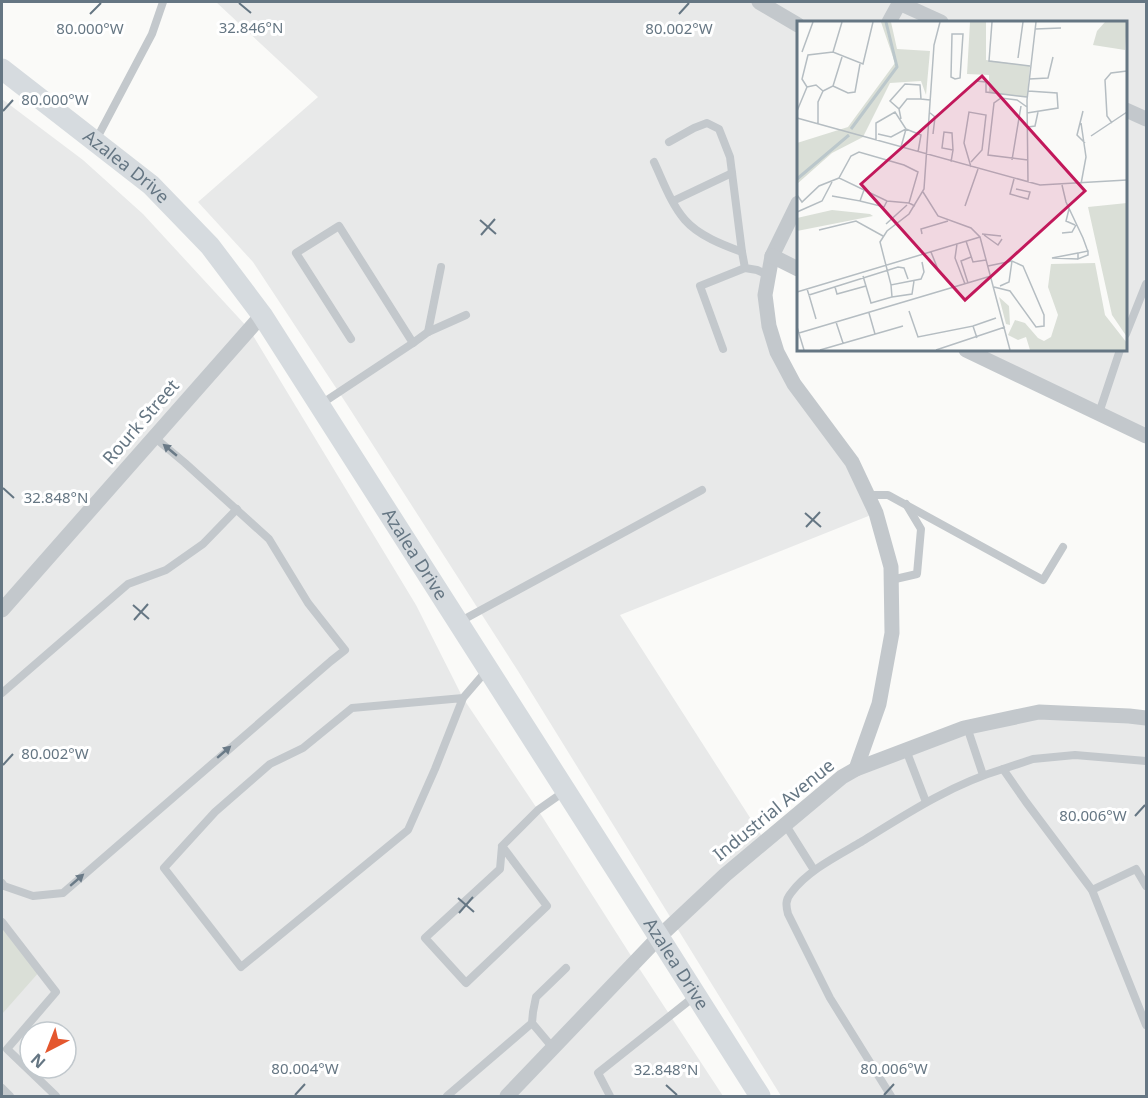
<svg xmlns="http://www.w3.org/2000/svg" width="1148" height="1098" viewBox="0 0 1148 1098" font-family="'Noto Sans',sans-serif">
<style>
.built{fill:#e8e9e9;fill-rule:evenodd}
.green{fill:#dadfd7}
.lines{fill:none;stroke-linecap:round;stroke-linejoin:round}
.lane{stroke:#c3c8cc;stroke-width:8}
.street{stroke:#c3c8cc;stroke-width:15}
.secondary{stroke:#d6dbdf;stroke-width:21}
.oneway{fill:#6a7a87}
.ticks{fill:none;stroke:#657683;stroke-width:2}
.labels{text-anchor:middle;stroke-width:6;stroke-linejoin:round;paint-order:stroke}
.street-label{font-size:18px;fill:#657683;stroke:#fff}
.inset-river{fill:none;stroke:#bbc7cb;stroke-width:3}
.inset-road{fill:none;stroke:#b5bdc2;stroke-width:1.5}
.view{fill:#c2185b;fill-opacity:0.15;stroke:#c2185b;stroke-width:3}
.inset-edge{fill:none;stroke:#657683;stroke-width:3}
.ticks-label{font-size:15px;text-anchor:middle;fill:#657683;stroke:#fff;stroke-width:6;stroke-linejoin:round;paint-order:stroke}
</style>
<rect width="100%" height="100%" fill="#fafaf8"/>
<g class="built">
<path d="M216,2H1146V436L966,350H1126V22H798V269L773,256L769,326L876,513L620,615L765,841L856,769L1039,712L1146,718V1096H781L518,671L346,403L253,262L198,202L318,97Z"/>
<path d="M2,99L83,160L143,214L249,329L416,605L463,698L538,810L635,962L723,1096H2ZM30,1032H66V1068H30Z"/>
</g>
<path class="green" d="M2,922L40,971L2,1014Z"/>
<g class="lines">
<g class="lane">
<path d="M96,140L152,34L163,2"/>
<path d="M669,142L694,128L707,123L719,129L730,157L742,252"/>
<path d="M654,162C663,181 671,204 685,220C699,236 723,245 742,252L745,268L757,270L768,275"/>
<path d="M673,201L732,173"/>
<path d="M428,332L441,267"/>
<path d="M1126,334L1146,284"/>
<path d="M413,343L428,332L466,315"/>
<path d="M723,349L700,286L745,268"/>
<path d="M321,404L413,343L339,226L296,253L351,339"/>
<path d="M1099,413L1120,350"/>
<path d="M868,495H888L1043,580L1063,547"/>
<path d="M891,580L917,574L921,529L906,504"/>
<path d="M459,622L702,490"/>
<path d="M2,693L128,584L166,570L203,544L237,509"/>
<path d="M463,698L352,708L303,748L270,764L215,812L164,868L241,967L408,830L435,769L463,698L487,670"/>
<path d="M967,727L983,775"/>
<path d="M906,750L926,802"/>
<path d="M1003,769L1033,759L1075,755L1146,761"/>
<path d="M785,824L814,870"/>
<path d="M502,846L547,906L466,983L425,938L500,869L502,846L538,810L565,791"/>
<path d="M2,883L4,886L33,896L63,893L331,661L345,650L308,603L269,539L185,463L154,437"/>
<path d="M1092,890L1136,869L1146,886"/>
<path d="M2,922L56,992L7,1049L56,1096"/>
<path d="M553,1048L532,1023L533,1012L536,997L566,968"/>
<path d="M2,1088L10,1096"/>
<path d="M447,1096L532,1023"/>
<path d="M610,1096L598,1073L695,996"/>
<path d="M891,1096L830,998L788,914C786,906 785,900 791,893C807,871 837,856 861,842C906,814 952,784 1003,769L1026,802L1092,890L1146,1025"/>
</g>
<g class="street">
<path d="M759,2L798,25"/>
<path d="M899,3L941,22"/>
<path d="M889,22L900,2"/>
<path d="M1126,110L1146,119"/>
<path d="M798,203L772,256L765,295L769,326L777,352L794,384L852,462L876,513L891,567L892,633L879,704L856,769"/>
<path d="M772,256L798,269"/>
<path d="M966,350L1146,436"/>
<path d="M2,610L262,315"/>
<path d="M507,1096L659,937L725,875L842,777L856,769L964,728L1039,712L1129,716L1146,718"/>
</g>
<path class="secondary" id="s1" d="M2,69L151,185L210,246L262,315L659,937L760,1096"/>
</g>
<defs><path id="oneway-solid" d="M-6-.8H1V-3.2L6.5 0L1 3.2V.8H-6Z" transform="scale(1.5)"/></defs>
<g class="oneway">
<use href="#oneway-solid" transform="translate(170 450) rotate(-140)"/>
<use href="#oneway-solid" transform="translate(224 752) rotate(-41)"/>
<use href="#oneway-solid" transform="translate(77 880) rotate(-41)"/>
</g>
<path class="ticks" d="M239,3L251,13M90,14L101,3M679,14L689,3M3,111L13,100M480,220L496,234M481,235L495,219M3,488L14,498M805,513L821,527M806,527L820,512M133,605L149,619M134,620L148,604M3,765L13,754M1135,816L1145,805M458,898L474,912M459,913L473,897M666,1085L677,1095M295,1095L305,1084M884,1095L894,1084"/>
<g class="labels">
<g class="street-label">
<text dy="6" stroke="none"><textPath href="#s1" startOffset="158">Azalea Drive</textPath></text>
<text transform="translate(141 422) rotate(-49)" y="6">Rourk Street</text>
<text dy="6" stroke="none"><textPath href="#s1" startOffset="644">Azalea Drive</textPath></text>
<text transform="translate(774 810) rotate(-39)" y="6">Industrial Avenue</text>
<text dy="6" stroke="none"><textPath href="#s1" startOffset="1130">Azalea Drive</textPath></text>
</g>
</g>
<g transform="translate(797 21)">
<rect width="330" height="330" fill="#fafaf8"/>
<path d="M84,1H94L100,28L133,30L129,74L124,60L93,62L66,116L35,132L0,163V122L51,106L98,42ZM173,1H189V39L233,45L230,76L192,72V54L170,53ZM308,1H330L328,29L296,24L300,10ZM330,182V316L315,294L291,186ZM35,189L73,193L76,195L0,210V197ZM298,242L308,294L330,322V329H233L229,316L221,319L211,314L218,299L228,302L241,317L247,320L254,316L261,294L251,266L254,243ZM202,276L212,285L213,304L209,303Z" fill="#dadfd7"/>
<path class="inset-river" d="M54,108L100,46L89,1M0,158L52,114"/>
<path class="inset-road" d="M195,1L192,40L233,45M238,8L264,7M155,13H166L163,57L158,58L154,56ZM5,31L16,1M36,31L45,1M221,37L226,1M232,58L251,57L256,36M179,60L189,61V71L230,76M36,65L51,72L58,71L63,43M10,66L5,58L11,34L36,31L66,43L76,1M10,66L19,64L26,70M26,70L36,65L45,36M230,86L220,79L204,77L197,82L191,134L231,139M102,88L110,78H124M0,90L10,66M286,90L280,114L288,122M132,91L138,96L136,113M230,92L261,87L260,72L231,70M0,97L243,164L330,159M104,98L102,88L93,80L108,63L123,64L124,78L133,79M315,102L310,95L308,59L314,52L330,50M21,103V81L26,70M231,106L238,105L241,91M294,115L330,91M79,119V102L98,91L109,108L94,116L81,113M104,126L109,108L124,114L121,131M215,139L224,85M154,141L156,129L155,112L147,111L145,127L156,129M174,141L185,129L189,94L172,91L167,122L174,146M217,158L213,173L231,178L233,171L219,168M231,161L230,79L239,1M284,163L289,136L284,102M265,164L269,181L286,217L290,228L291,230V234L281,238V232L291,230M126,171L141,195L174,207L183,216L213,329M0,174L5,181L22,165L42,157M35,175L63,180L67,169M63,180L87,186L90,180M112,182L90,180L42,157L54,135L62,131L107,144L121,151L112,182L118,185M168,185L181,148M272,188L269,200L278,204M0,191L25,180L35,161M89,203L110,184M22,209L59,200L86,215M265,212L275,211L279,204M125,213L124,208L151,200M185,213L204,215M187,214L201,224L205,218M169,220L176,241L189,239M160,223L158,237L168,263M134,231L142,251M281,232L255,237L281,238M125,241L127,251L124,258L94,264L83,221L90,210L112,193L127,168L137,24L143,1M191,245L215,240M66,255L74,282L95,276L94,264M171,262L164,240L174,236M38,266L40,273L69,265M197,266L213,270L239,306L247,305V294L226,245L215,240L212,261L203,265M10,268L12,274L101,246L107,247L111,258M0,271L183,216M12,274L19,298M95,276L115,273L117,260M112,290L121,316L176,305L180,317M72,292L78,313M39,301L46,322M176,305L199,297M0,306L7,329M2,312L194,255M23,329L106,305M139,329L208,306"/>
<path class="view" d="M185,55L288,170L168,279L64,163Z"/>
<rect width="330" height="330" class="inset-edge"/>
</g>
<g class="ticks-label">
<text x="251" y="33">32.846°N</text>
<text x="90" y="34">80.000°W</text>
<text x="679" y="34">80.002°W</text>
<text x="55" y="105">80.000°W</text>
<text x="56" y="503">32.848°N</text>
<text x="55" y="759">80.002°W</text>
<text x="1093" y="821">80.006°W</text>
<text x="305" y="1074">80.004°W</text>
<text x="894" y="1074">80.006°W</text>
<text x="666" y="1075">32.848°N</text>
</g>
<rect width="1148" height="1098" fill="none" stroke="#657683" stroke-width="6"/>
<g transform="translate(48 1050) rotate(222)"><circle r="28" fill="#ffffff" stroke="#c1c8cd" stroke-width="1.5"/>
<path d="M0-4.5L10 22L0 15L-10 22Z" fill="#e4572e"/>
<text y="-9" font-size="16" font-weight="bold" text-anchor="middle" fill="#657683">N</text>
</g>
</svg>
